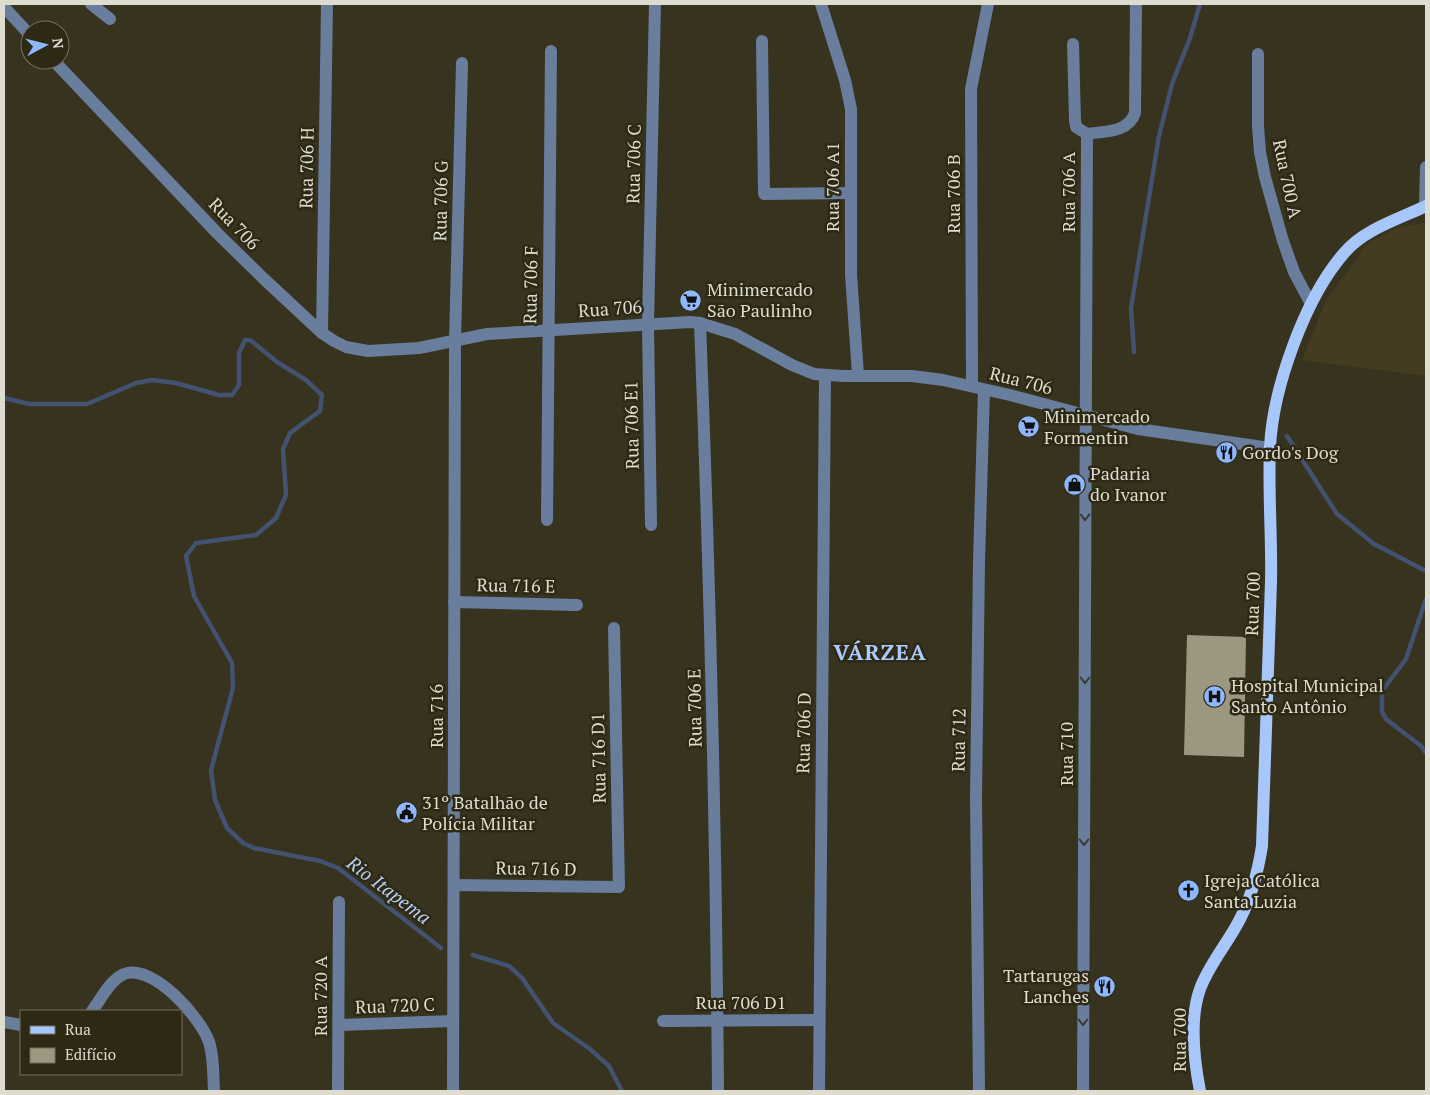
<svg xmlns="http://www.w3.org/2000/svg" width="1430" height="1095" viewBox="0 0 1430 1095" font-family="'PT Serif',serif">
<style>
.built{fill:#433c21}
.lines{fill:none;stroke-linecap:round;stroke-linejoin:round}
.stream{stroke:#435270;stroke-width:4.5}
.building{fill:#9c9780}
.minor{stroke:#697d9c;stroke-width:12}
.major{stroke:#a7c7fa;stroke-width:12}
.oneway{stroke:#393a30}
.labels{text-anchor:middle;stroke-width:5;stroke-linejoin:round;paint-order:stroke}
.street-label{font-size:18px;fill:#dedbcf;stroke:#2d2915}
.poi-label{font-size:18px;fill:#dedbcf;stroke:#2d2915;text-anchor:start}
.water-label{font-size:19px;font-style:italic;fill:#b7cef5;stroke:#2d2915}
.district-label{font-size:22px;font-weight:bold;letter-spacing:1px;fill:#abcbfe;stroke:#2d2915}
</style>
<rect width="100%" height="100%" fill="#37331f"/>
<path class="built" d="M1426,222V376L1302,360L1326,301L1367,244L1396,228Z"/>
<g class="lines">
<g class="stream">
<path d="M1134,352L1131,308L1159,136L1172,84L1190,38L1200,4"/>
<path d="M4,398L29,404H87L136,383L152,380L176,383L219,395H232L239,385V353L245,340H250L277,362L306,380L322,395L320,411L290,433L283,449L286,495L276,518L256,535L196,543L186,556L194,596L232,663L233,688L211,770L215,800L227,828L243,843L254,848L320,861L338,868L441,948"/>
<path d="M1287,436L1337,514L1374,544L1426,571"/>
<path d="M1426,599L1406,659L1382,691V712L1386,719L1421,746L1426,753"/>
<path d="M473,955L509,966L522,978L553,1023L590,1049L609,1066L622,1091"/>
</g>
</g>
<path class="building" d="M1187,635L1246,637L1244,757L1184,755Z"/>
<g class="lines">
<g class="minor">
<path d="M91,4L110,19"/>
<path d="M821,4L845,80L851,109V274L858,375"/>
<path d="M4,7L30,35"/>
<path d="M762,41L764,194L851,193"/>
<path d="M1073,44L1075,120L1076,127L1087,134"/>
<path d="M1258,54V126L1260,152L1265,177L1283,241L1294,272L1311,304"/>
<path d="M53,60L218,234L263,278L322,333L334,341L346,347L368,351L419,348L487,334L690,322L700,323L735,334L792,365L814,374L843,376H912L943,380L1010,395L1138,429L1270,448"/>
<path d="M1425,207L1426,167"/>
<path d="M700,323C710,579 716,835 718,1091"/>
<path d="M322,333L327,4"/>
<path d="M972,386L971,89L988,4"/>
<path d="M547,520L551,51"/>
<path d="M651,525L648,324L655,4"/>
<path d="M454,602L577,605"/>
<path d="M454,885L619,887L614,628"/>
<path d="M92,1011C101,999 110,980 124,974C153,963 201,1018 209,1042C214,1057 213,1075 214,1091"/>
<path d="M663,1021L819,1020"/>
<path d="M4,1022L21,1025"/>
<path d="M339,1025L453,1021"/>
<path d="M338,1091L339,902"/>
<path d="M453,1091L455,341L462,63"/>
<path d="M819,1091L825,375"/>
<path d="M979,1091L976,797L979,562L984,390"/>
<path d="M1083,1091L1087,134C1105,131 1128,133 1135,113L1136,4"/>
</g>
<path class="major" d="M1200,1091C1194,1060 1189,1020 1200,989C1209,964 1228,943 1240,919C1252,896 1258,871 1262,846C1265,758 1268,670 1271,582C1272,537 1268,492 1270,447C1273,388 1305,297 1345,252C1365,229 1399,219 1426,206"/>
</g>
<defs><path id="oneway-chevron" d="M-2-3.5L2.5 0L-2 3.5" fill="none" stroke-width="1.6" stroke-linecap="round" stroke-linejoin="round" transform="scale(1.25)"/></defs>
<g class="oneway">
<use href="#oneway-chevron" transform="translate(1085 517) rotate(90)"/>
<use href="#oneway-chevron" transform="translate(1085 680) rotate(90)"/>
<use href="#oneway-chevron" transform="translate(1084 842) rotate(90)"/>
<use href="#oneway-chevron" transform="translate(1083 1022) rotate(90)"/>
</g>
<defs>
<symbol id="supermarket-disc" viewBox="-11 -11 22 22"><circle r="9.5" fill="#8eb8fd" stroke="#2d2915"/><path d="M-6-5.5h2.5l.6 2H6L4.5 2H-2.5L-4.4-4H-6ZM-1.5 3.2a1.3 1.3 0 1 0 .1 0ZM3 3.2a1.3 1.3 0 1 0 .1 0Z" fill="#111"/></symbol>
<symbol id="restaurant-disc" viewBox="-11 -11 22 22"><circle r="9.5" fill="#8eb8fd" stroke="#2d2915"/><path d="M-5-6h1v4h1v-4h1v4h1v-4h1v5L-1.5 .5V6h-2V.5L-5-1ZM5-6V6H3V1.5H1.5Q1.5-4 5-6Z" fill="#111"/></symbol>
<symbol id="shop-disc" viewBox="-11 -11 22 22"><circle r="9.5" fill="#8eb8fd" stroke="#2d2915"/><path d="M-5-2.5h2.3a2.7 3.5 0 0 1 5.4 0H5L5.5 6h-11ZM-1.5-2.5h3a1.5 2.3 0 0 0-3 0Z" fill="#111"/></symbol>
<symbol id="hospital-disc" viewBox="-11 -11 22 22"><circle r="9.5" fill="#8eb8fd" stroke="#2d2915"/><path d="M-5-5h3v3.5h4V-5h3V5h-3V1.5h-4V5h-3Z" fill="#111"/></symbol>
<symbol id="civic-disc" viewBox="-11 -11 22 22"><circle r="9.5" fill="#8eb8fd" stroke="#2d2915"/><path d="M-.6-6.5H3V-4.5H.6V-3L4-1V1h2V6H-6V1h2V-1L-.6-3ZM-1.2 2.5V6h2.4V2.5Z" fill="#111"/></symbol>
<symbol id="church-disc" viewBox="-11 -11 22 22"><circle r="9.5" fill="#8eb8fd" stroke="#2d2915"/><path d="M-1.2-6h2.4v3.5h3.3v2.4h-3.3V6h-2.4V-.1h-3.3v-2.4h3.3Z" fill="#111"/></symbol>
</defs>
<g fill-rule="evenodd">
<use href="#supermarket-disc" x="678" y="288" width="25" height="25"/>
<use href="#supermarket-disc" x="1016" y="414" width="25" height="25"/>
<use href="#restaurant-disc" x="1214" y="440" width="25" height="25"/>
<use href="#shop-disc" x="1062" y="472" width="25" height="25"/>
<use href="#hospital-disc" x="1202" y="684" width="25" height="25"/>
<use href="#civic-disc" x="394" y="800" width="25" height="25"/>
<use href="#church-disc" x="1176" y="878" width="25" height="25"/>
<use href="#restaurant-disc" x="1092" y="974" width="25" height="25"/>
</g>
<g class="labels">
<g class="street-label">
<text transform="translate(634 164) rotate(-89)" y="6">Rua 706 C</text>
<text transform="translate(307 168) rotate(-89)" y="6">Rua 706 H</text>
<text transform="translate(1287 179) rotate(78)" y="6">Rua 700 A</text>
<text transform="translate(833 187) rotate(-90)" y="6">Rua 706 A1</text>
<text transform="translate(1069 192) rotate(-90)" y="6">Rua 706 A</text>
<text transform="translate(954 194) rotate(-90)" y="6">Rua 706 B</text>
<text transform="translate(441 201) rotate(-89)" y="6">Rua 706 G</text>
<text transform="translate(234 224) rotate(46)" y="6">Rua 706</text>
<text transform="translate(531 285) rotate(-89)" y="6">Rua 706 F</text>
<text transform="translate(610 309) rotate(-4)" y="6">Rua 706</text>
<text transform="translate(1021 381) rotate(14)" y="6">Rua 706</text>
<text transform="translate(632 425) rotate(-91)" y="6">Rua 706 E1</text>
<text transform="translate(516 586) rotate(1)" y="6">Rua 716 E</text>
<text transform="translate(1253 604) rotate(-88)" y="6">Rua 700</text>
<text transform="translate(695 708) rotate(-91)" y="6">Rua 706 E</text>
<text transform="translate(437 716) rotate(-90)" y="6">Rua 716</text>
<text transform="translate(804 733) rotate(-89)" y="6">Rua 706 D</text>
<text transform="translate(959 740) rotate(-89)" y="6">Rua 712</text>
<text transform="translate(1067 754) rotate(-90)" y="6">Rua 710</text>
<text transform="translate(599 758) rotate(-91)" y="6">Rua 716 D1</text>
<text transform="translate(536 869) rotate(1)" y="6">Rua 716 D</text>
<text transform="translate(321 996) rotate(-90)" y="6">Rua 720 A</text>
<text x="741" y="1009">Rua 706 D1</text>
<text transform="translate(395 1006) rotate(-2)" y="6">Rua 720 C</text>
<text transform="translate(1180 1040) rotate(-90)" y="6">Rua 700</text>
</g>
<g class="poi-label">
<text x="707" y="296">Minimercado<tspan x="707" dy="21">São Paulinho</tspan></text>
<text x="1044" y="423">Minimercado<tspan x="1044" dy="21">Formentin</tspan></text>
<text x="1242" y="459">Gordo's Dog</text>
<text x="1090" y="480">Padaria<tspan x="1090" dy="21">do Ivanor</tspan></text>
<text x="1231" y="692">Hospital Municipal<tspan x="1231" dy="21">Santo Antônio</tspan></text>
<text x="422" y="809">31º Batalhão de<tspan x="422" dy="21">Polícia Militar</tspan></text>
<text x="1204" y="887">Igreja Católica<tspan x="1204" dy="21">Santa Luzia</tspan></text>
<text x="1089" y="982" text-anchor="end">Tartarugas<tspan x="1089" dy="21">Lanches</tspan></text>
</g>
<g class="water-label">
<text transform="translate(389 890) rotate(37)" y="7">Rio Itapema</text>
</g>
<g class="district-label">
<text x="880" y="660">VÁRZEA</text>
</g>
</g>
<rect width="1430" height="1095" fill="none" stroke="#dedbcf" stroke-width="10"/>
<rect x="20" y="1010" width="162" height="65" fill="#2d2915" stroke="#74705f"/>
<rect x="30" y="1026" width="25" height="8" fill="#a7c7fa" stroke="#74705f"/>
<text x="65" y="1035" font-size="15" fill="#dedbcf">Rua</text>
<rect x="30" y="1048" width="25" height="15" fill="#9c9780" stroke="#74705f"/>
<text x="65" y="1060" font-size="15" fill="#dedbcf">Edifício</text>
<g transform="translate(45 45) rotate(83)"><circle r="24" fill="#2d2915" stroke="#74705f"/>
<path d="M0-4L9 19L0 12L-9 19Z" fill="#8eb8fd"/>
<text y="-8" font-size="14" font-weight="bold" text-anchor="middle" fill="#dedbcf">N</text>
</g>
</svg>
